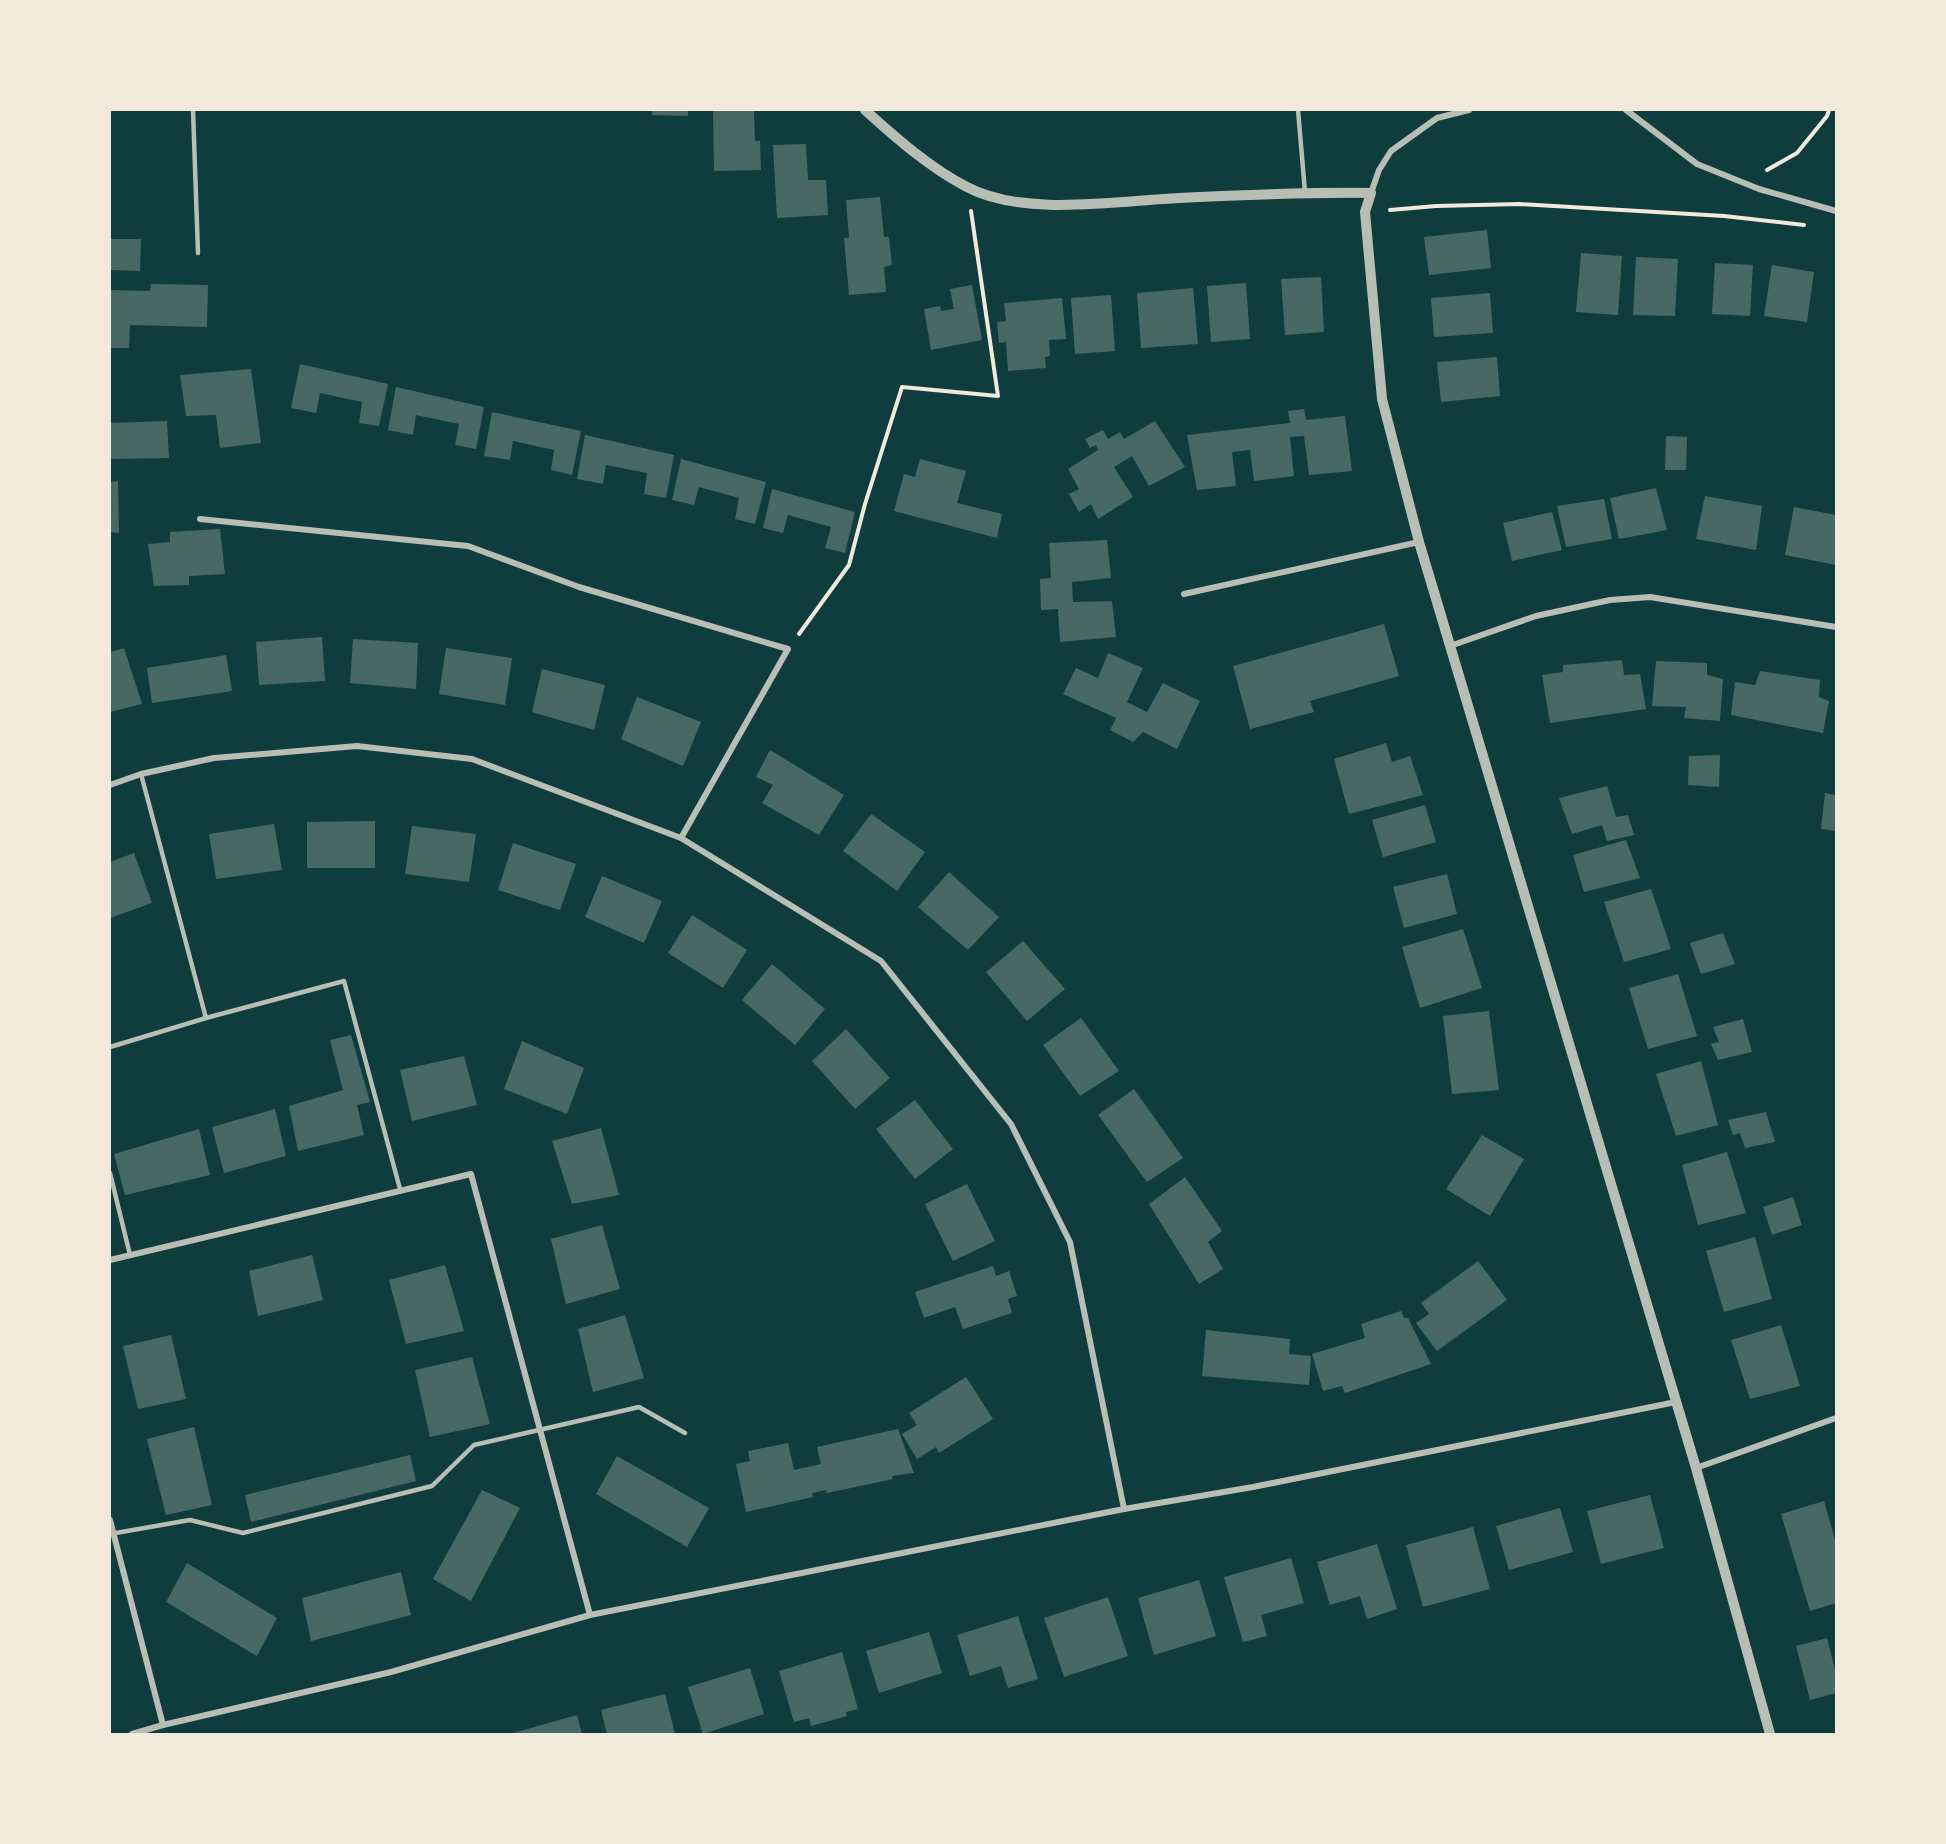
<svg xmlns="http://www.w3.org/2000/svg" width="1946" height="1844" viewBox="0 0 1946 1844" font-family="'Exo 2',sans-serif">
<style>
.building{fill:#486865}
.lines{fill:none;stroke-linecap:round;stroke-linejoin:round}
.path{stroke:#f1e9da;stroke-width:4}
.service{stroke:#b8beb3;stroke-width:4.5}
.minor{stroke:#b8beb3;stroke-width:6}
.tertiary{stroke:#b8beb3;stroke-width:10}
</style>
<rect width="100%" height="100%" fill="#0f3d3e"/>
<g class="building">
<path d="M652,110H688V116L652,115Z"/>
<path d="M713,110H754L755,141H760L761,170L714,171Z"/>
<path d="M806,144L808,180H826L828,215L777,218L773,145Z"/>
<path d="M880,197L884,237H889L892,265L884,267L886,292L849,295L844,238H849L846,200Z"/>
<path d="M1487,230L1491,268L1429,275L1424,237Z"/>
<path d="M110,239H141L140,271L110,270Z"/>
<path d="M1581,253L1622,256L1618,315L1576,312Z"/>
<path d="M1636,257L1678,259L1675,316L1633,315Z"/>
<path d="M1715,263L1753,265L1750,316L1712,314Z"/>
<path d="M1772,265L1814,272L1807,322L1764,316Z"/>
<path d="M1321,277L1324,332L1285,335L1281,279Z"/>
<path d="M1246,283L1250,339L1211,342L1207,286Z"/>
<path d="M151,284L208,285L207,327L130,325L129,348H110V290L150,291Z"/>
<path d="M972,285L982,340L931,350L924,309L940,306L941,311L954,309L950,289Z"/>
<path d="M1193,288L1198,344L1141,348L1137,293Z"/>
<path d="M1490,293L1493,333L1434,337L1431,298Z"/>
<path d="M1111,295L1115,351L1075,354L1071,298Z"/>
<path d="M1062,298L1066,339L1049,340L1050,356L1045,357L1046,368L1008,371L1006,342L999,343L997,322L1006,321L1004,303Z"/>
<path d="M1497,357L1500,396L1441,402L1437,362Z"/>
<path d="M300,364L388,384L379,426L359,423L362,402L320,393L316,413L291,408Z"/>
<path d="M251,369L261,443L220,448L216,415L186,416L180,375Z"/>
<path d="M396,387L484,407L476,449L455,445L459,424L416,415L413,435L388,430Z"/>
<path d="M1304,409L1306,420L1345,416L1352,471L1309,475L1304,436L1290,437L1294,476L1254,481L1250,450L1232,452L1236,486L1197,490L1187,435L1290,423L1288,411Z"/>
<path d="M492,412L581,431L572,475L551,470L554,450L513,441L510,460L484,456Z"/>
<path d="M167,421L169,458L110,459V423Z"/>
<path d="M1155,421L1185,467L1149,486L1132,456L1114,467L1133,497L1098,519L1091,504L1079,512L1069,494L1079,489L1068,469L1098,450L1096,445L1090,448L1085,439L1103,430L1108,439L1120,432L1124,439Z"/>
<path d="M585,435L674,455L666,498L644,494L647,473L606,465L603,484L577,479Z"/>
<path d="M1666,436L1687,437L1686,470H1665Z"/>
<path d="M681,459L766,482L755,524L735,519L739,498L699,487L694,505L672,500Z"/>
<path d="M920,459L966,471L957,503L1002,514L997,538L894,511L904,474L915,477Z"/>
<path d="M118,481L119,533L110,532V482Z"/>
<path d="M1656,488L1667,530L1619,539L1610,498Z"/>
<path d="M772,489L855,512L845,553L825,548L831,527L788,515L783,533L763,528Z"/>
<path d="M1705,496L1762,506L1756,550L1696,539Z"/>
<path d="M1604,499L1612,539L1566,547L1557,506Z"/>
<path d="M1794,507L1836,515V565L1785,555Z"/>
<path d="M1552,512L1562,550L1512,561L1503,523Z"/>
<path d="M220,529L225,574L189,576V585L154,586L148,544L170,542V532Z"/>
<path d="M1107,540L1111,578L1072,582L1073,602L1112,601L1116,637L1060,642L1058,609L1041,610L1040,579L1051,578L1049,543Z"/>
<path d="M1384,624L1399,676L1310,701L1314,712L1250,729L1233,666Z"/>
<path d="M322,637L325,681L259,685L256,642Z"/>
<path d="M353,639L418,643L416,689L350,683Z"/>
<path d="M124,648L142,704L110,712V652Z"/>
<path d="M446,648L512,658L505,705L439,694Z"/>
<path d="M1108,653L1143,668L1127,702L1147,712L1163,683L1200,701L1177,749L1143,732L1133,742L1110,730L1116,718L1063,694L1076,668L1098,678Z"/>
<path d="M226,655L232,691L152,703L147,668Z"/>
<path d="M1622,660L1624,675L1640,674L1646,709L1550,723L1542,675L1563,672V665Z"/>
<path d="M1656,661L1707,663V675L1723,679L1720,721L1684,718L1686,707L1652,706Z"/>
<path d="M542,669L605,685L594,730L532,712Z"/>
<path d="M1760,671L1820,680L1819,697L1829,701L1823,733L1731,715L1735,682L1755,685Z"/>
<path d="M637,697L701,722L683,766L621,739Z"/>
<path d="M1386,743L1392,762L1410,756L1423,795L1349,814L1334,759Z"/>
<path d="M770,750L844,795L819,835L762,803L773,785L756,777Z"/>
<path d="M1720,755L1719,787L1688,785L1689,756Z"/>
<path d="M1607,786L1616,817L1628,815L1634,835L1607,841L1602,825L1572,834L1559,798Z"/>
<path d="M1825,793L1836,795V831L1821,829Z"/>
<path d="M1425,805L1436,842L1383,857L1372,820Z"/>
<path d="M871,814L925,852L897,891L843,851Z"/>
<path d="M375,821V868H307V822Z"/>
<path d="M274,824L282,870L216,879L209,834Z"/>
<path d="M412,826L476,834L469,882L405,874Z"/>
<path d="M1626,840L1640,878L1584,892L1573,855Z"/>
<path d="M513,843L576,864L560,910L498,890Z"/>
<path d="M134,853L152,903L110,918V862Z"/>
<path d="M949,872L999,917L968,950L918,907Z"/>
<path d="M1447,874L1457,914L1404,928L1393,887Z"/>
<path d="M602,876L662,901L644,943L585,917Z"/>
<path d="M1651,889L1671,949L1624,962L1604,902Z"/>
<path d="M692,915L747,950L723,988L668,953Z"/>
<path d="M1463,929L1482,988L1420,1008L1402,947Z"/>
<path d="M1723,933L1735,964L1701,974L1690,943Z"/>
<path d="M1023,941L1065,989L1027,1021L986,972Z"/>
<path d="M772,964L825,1009L795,1045L742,1000Z"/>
<path d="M1678,974L1697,1036L1648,1049L1629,988Z"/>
<path d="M1489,1011L1499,1090L1452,1094L1443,1016Z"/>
<path d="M1081,1018L1119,1071L1080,1096L1043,1045Z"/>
<path d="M1743,1019L1752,1052L1718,1060L1711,1044L1719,1042L1713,1027Z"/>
<path d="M846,1029L890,1078L855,1109L812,1061Z"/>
<path d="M351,1035L370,1102L357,1105L364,1135L298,1151L289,1106L343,1090L330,1040Z"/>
<path d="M522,1041L584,1068L567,1114L504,1089Z"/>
<path d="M464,1056L477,1105L412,1121L400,1070Z"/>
<path d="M1701,1061L1718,1125L1676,1136L1656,1074Z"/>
<path d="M1134,1089L1183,1158L1147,1182L1098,1115Z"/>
<path d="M915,1100L953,1149L915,1179L876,1129Z"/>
<path d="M275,1109L286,1156L224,1173L212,1127Z"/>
<path d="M1766,1112L1775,1142L1745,1148L1740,1133L1733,1135L1728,1120Z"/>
<path d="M601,1128L619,1195L572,1204L552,1141Z"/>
<path d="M199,1129L210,1175L125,1195L114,1154Z"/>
<path d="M1482,1135L1524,1159L1490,1216L1446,1189Z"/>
<path d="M1727,1152L1746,1213L1698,1225L1682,1165Z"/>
<path d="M1185,1177L1222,1231L1208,1242L1223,1269L1199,1284L1149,1204Z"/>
<path d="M967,1184L995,1241L953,1261L925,1204Z"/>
<path d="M1793,1197L1802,1225L1772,1235L1763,1207Z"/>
<path d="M602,1225L620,1289L566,1304L551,1239Z"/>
<path d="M1755,1237L1772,1299L1724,1312L1706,1251Z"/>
<path d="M312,1255L323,1300L258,1316L249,1271Z"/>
<path d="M1478,1261L1507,1300L1437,1351L1416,1323L1429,1314L1421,1303Z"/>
<path d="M445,1265L464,1331L406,1344L389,1280Z"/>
<path d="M993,1266L996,1276L1009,1271L1017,1296L1008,1299L1012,1313L963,1329L955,1307L924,1318L915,1292Z"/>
<path d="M1401,1311L1404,1318H1408L1431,1364L1345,1393L1342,1386L1323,1391L1312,1354L1365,1338L1361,1324Z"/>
<path d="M625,1315L644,1378L593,1392L578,1329Z"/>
<path d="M1781,1325L1800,1386L1750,1399L1731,1340Z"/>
<path d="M1206,1330L1290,1339L1289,1354L1311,1356L1309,1385L1202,1376Z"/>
<path d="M171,1335L186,1399L138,1409L123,1346Z"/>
<path d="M472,1357L490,1424L430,1437L415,1370Z"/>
<path d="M966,1377L993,1419L939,1453L936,1447L917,1459L902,1434L917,1425L909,1413Z"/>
<path d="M194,1427L212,1505L166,1515L147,1439Z"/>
<path d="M898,1429L914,1473L892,1476L893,1479L827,1493L826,1490L812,1493L813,1497L746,1512L736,1464L750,1461L748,1451L788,1443L794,1470L821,1464L817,1447Z"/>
<path d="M410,1455L416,1481L251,1522L245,1495Z"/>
<path d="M617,1456L709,1508L687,1547L596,1494Z"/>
<path d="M482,1490L520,1508L471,1601L433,1579Z"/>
<path d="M1650,1495L1664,1548L1601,1564L1587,1511Z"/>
<path d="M1824,1501L1836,1543V1603L1810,1611L1781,1514Z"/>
<path d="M1560,1508L1573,1552L1509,1570L1496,1526Z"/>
<path d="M1473,1527L1490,1589L1423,1607L1406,1545Z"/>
<path d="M1377,1544L1397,1609L1367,1619L1360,1596L1330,1605L1317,1562Z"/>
<path d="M1291,1558L1304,1603L1261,1615L1267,1636L1243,1642L1224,1577Z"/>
<path d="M187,1563L277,1618L257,1656L166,1602Z"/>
<path d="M401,1572L411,1615L311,1641L302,1598Z"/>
<path d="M1199,1580L1216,1636L1154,1655L1138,1598Z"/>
<path d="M1108,1597L1128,1656L1064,1677L1044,1618Z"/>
<path d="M1018,1616L1038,1679L1008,1688L1001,1666L970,1676L957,1635Z"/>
<path d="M929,1632L942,1673L879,1693L866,1651Z"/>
<path d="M1827,1638L1836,1674V1693L1810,1700L1796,1646Z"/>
<path d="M842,1652L858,1709L846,1712L847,1716L811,1726L809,1718L794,1722L779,1671Z"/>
<path d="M750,1668L764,1714L703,1734L688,1687Z"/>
<path d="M665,1694L675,1734H607L601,1710Z"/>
<path d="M577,1715L582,1734H514L513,1733Z"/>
</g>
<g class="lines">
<g class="path">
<path d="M1767,170L1797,153L1827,116L1829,110"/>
<path d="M1390,210L1436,206L1519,204L1724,216L1804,225"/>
<path d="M799,634L849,565L865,504L902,387L998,396L971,211"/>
</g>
<g class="service">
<path d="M193,110L198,253"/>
<path d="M1298,110L1305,192"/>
<path d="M206,1018L344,981L400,1189"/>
<path d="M110,1047L206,1018L141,774"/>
<path d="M110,1173L130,1255"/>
<path d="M110,1534L190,1520L243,1533L432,1486L474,1445L639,1407L685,1433"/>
</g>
<g class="minor">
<path d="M1626,110L1697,164L1759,189L1836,211"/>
<path d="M1371,193L1379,170L1391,151L1437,118L1469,110"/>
<path d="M200,519L468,546L579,587L788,649L681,838"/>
<path d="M1184,594L1419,542"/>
<path d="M1450,646L1536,616L1610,600L1650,597L1836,627"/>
<path d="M110,785L141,774L214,758L357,746L472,759L681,838L881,961L1011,1124L1070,1242L1124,1509"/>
<path d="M110,1260L471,1174L590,1615"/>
<path d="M1696,1468L1836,1418"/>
<path d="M110,1520L163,1725"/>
<path d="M132,1734L163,1725L391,1672L590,1615L1124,1509L1253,1487L1676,1402"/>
</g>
<path class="tertiary" d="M865,110C896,138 930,168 967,187C1023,217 1117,201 1179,198C1243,195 1307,192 1371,193L1365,212L1382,399L1419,542L1696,1468L1770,1734"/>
</g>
<rect width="1946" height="1844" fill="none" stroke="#f1e9da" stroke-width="222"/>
</svg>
